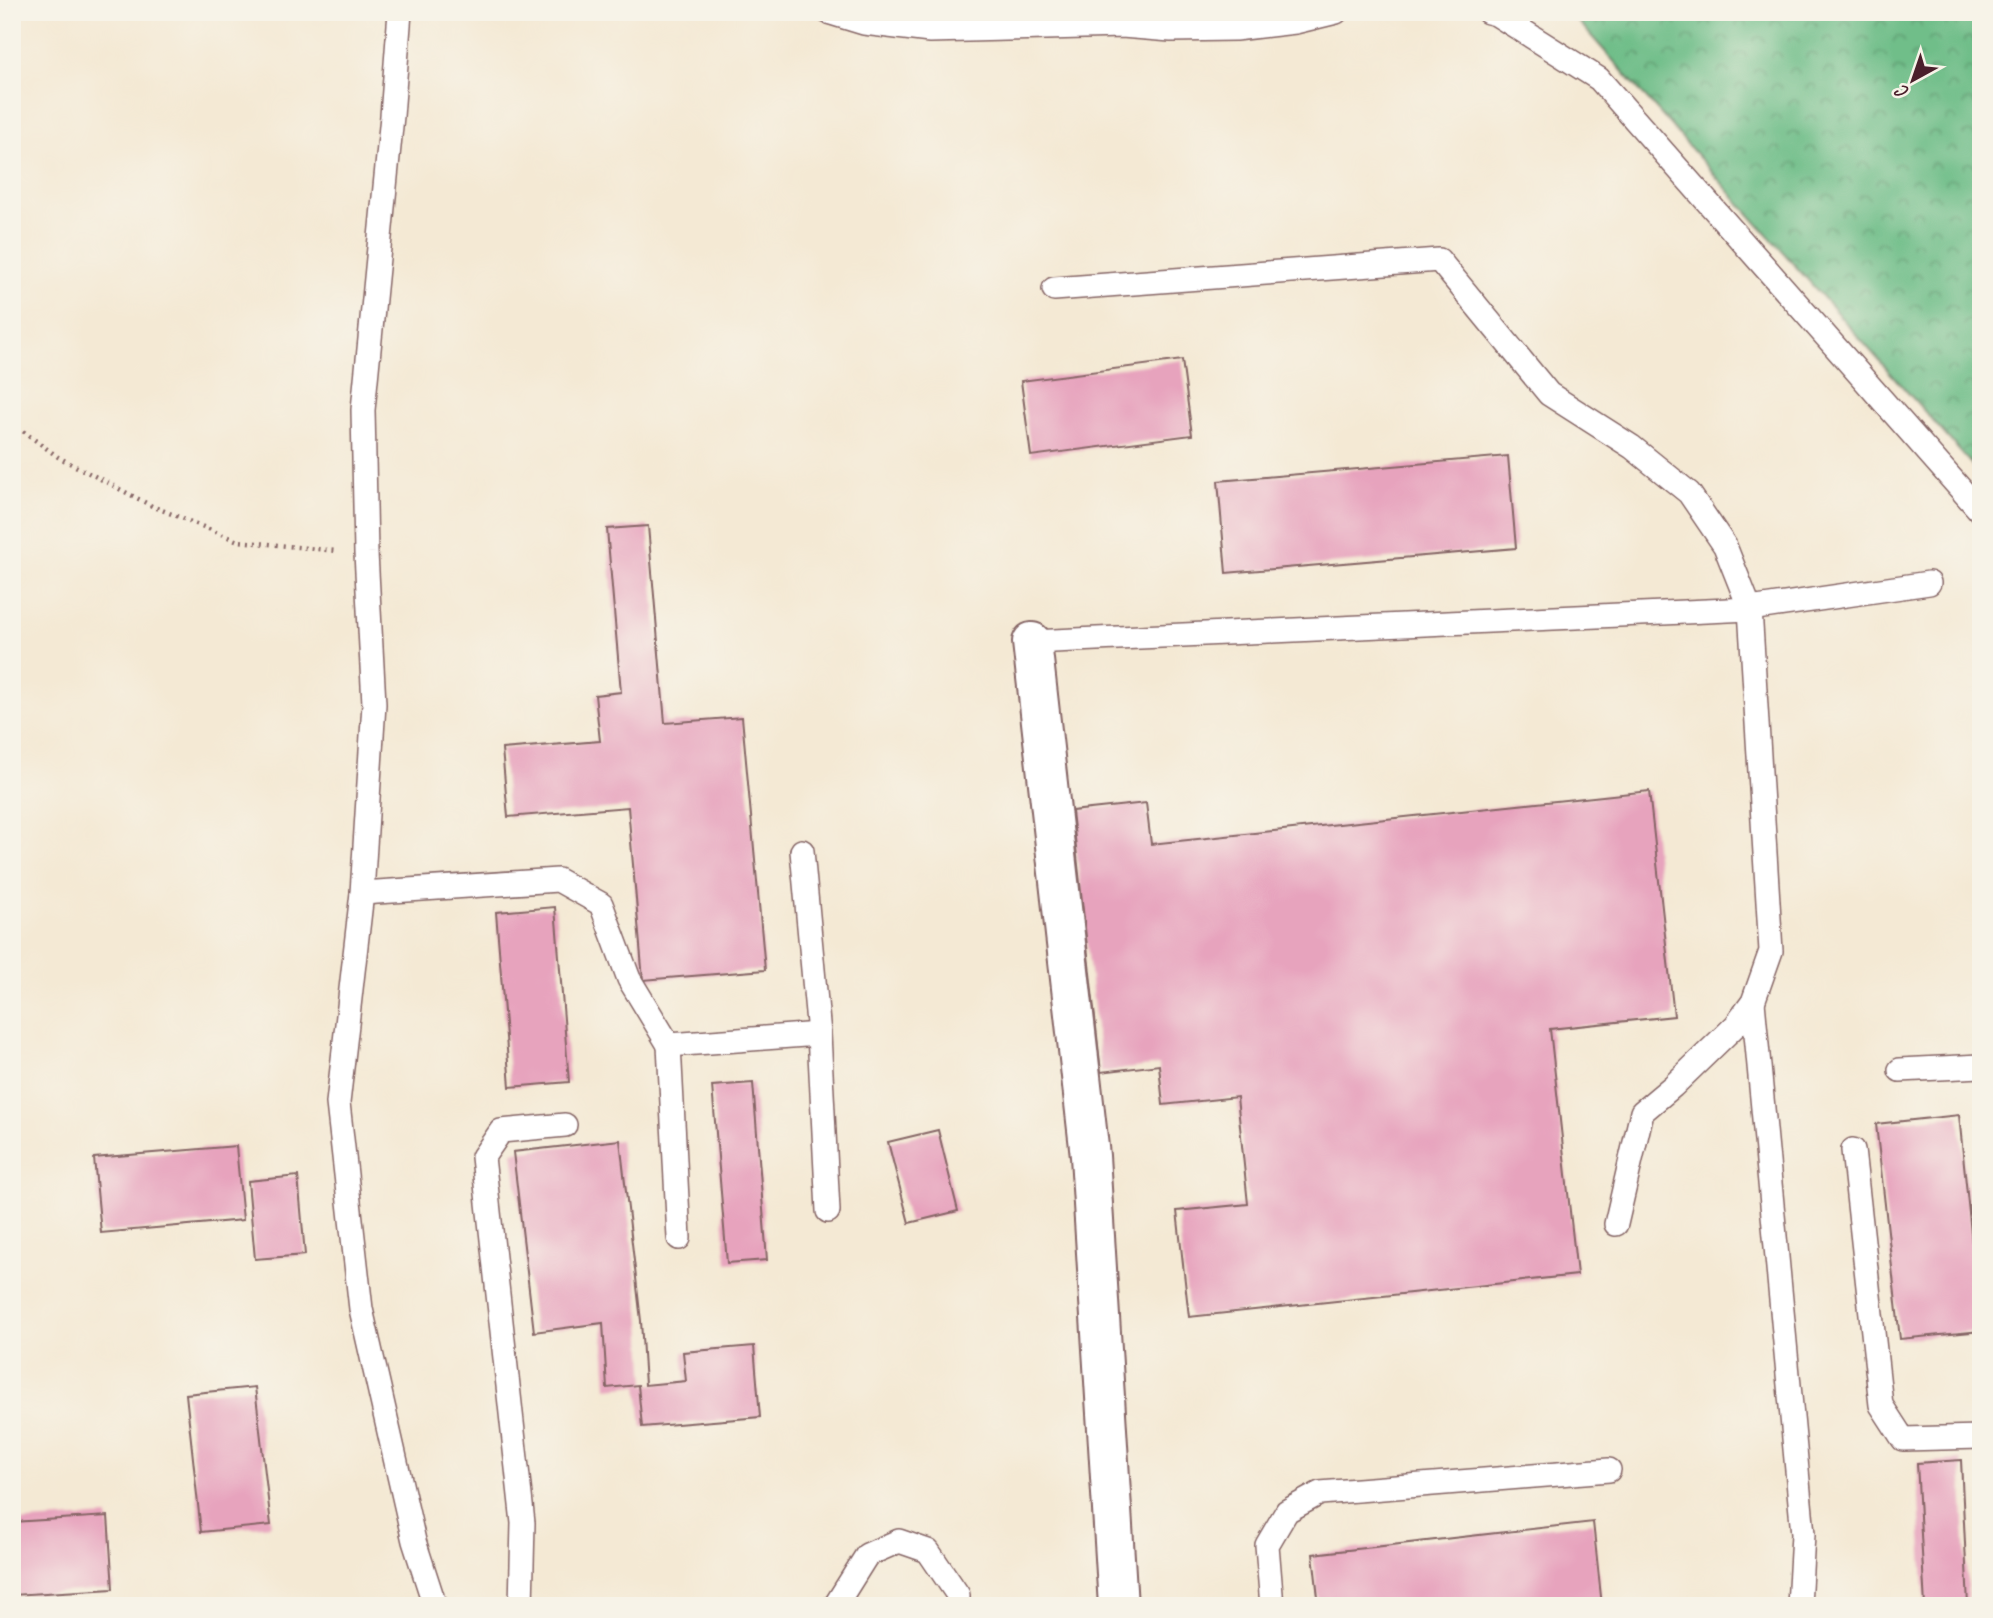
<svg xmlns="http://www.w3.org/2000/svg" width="1993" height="1618" viewBox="0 0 1993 1618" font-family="Caveat,sans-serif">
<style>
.forest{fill:url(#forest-crowns);stroke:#5d6e5a;stroke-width:2}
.building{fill:#e7a3bd}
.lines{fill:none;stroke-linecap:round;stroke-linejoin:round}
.service-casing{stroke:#866666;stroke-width:26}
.minor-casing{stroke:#866666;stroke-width:42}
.path{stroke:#866666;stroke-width:4.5;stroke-dasharray:2 5;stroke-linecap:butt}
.service{stroke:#fff;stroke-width:23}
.minor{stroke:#fff;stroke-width:38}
</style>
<defs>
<pattern id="forest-crowns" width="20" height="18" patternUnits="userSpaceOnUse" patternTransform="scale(1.75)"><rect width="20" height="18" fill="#70be89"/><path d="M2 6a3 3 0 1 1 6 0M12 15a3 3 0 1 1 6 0" fill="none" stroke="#5e9a70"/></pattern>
</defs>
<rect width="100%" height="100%" fill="#f7f3e8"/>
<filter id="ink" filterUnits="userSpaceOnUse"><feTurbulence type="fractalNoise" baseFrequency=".0143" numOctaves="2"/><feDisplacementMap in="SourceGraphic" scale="14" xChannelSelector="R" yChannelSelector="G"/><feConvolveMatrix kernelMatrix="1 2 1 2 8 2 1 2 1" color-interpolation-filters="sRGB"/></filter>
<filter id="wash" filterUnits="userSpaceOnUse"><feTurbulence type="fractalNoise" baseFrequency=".00686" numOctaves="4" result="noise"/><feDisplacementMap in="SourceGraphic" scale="28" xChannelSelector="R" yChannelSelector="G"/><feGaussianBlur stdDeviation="1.57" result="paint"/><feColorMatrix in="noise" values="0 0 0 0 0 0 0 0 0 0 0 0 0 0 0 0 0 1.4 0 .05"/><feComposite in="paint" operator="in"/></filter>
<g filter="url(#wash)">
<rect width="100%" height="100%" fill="#f4e9d4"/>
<path class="forest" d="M1570,12H1981V475Z"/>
<g id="blocks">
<g class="building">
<path d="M1182,360L1192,435L1031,456L1021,381Z"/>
<path d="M1508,456L1516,548L1226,573L1218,481Z"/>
<path d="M648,526L665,723L742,717L765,970L643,980L628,807L508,817L502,749L600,741L595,695L621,692L607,529Z"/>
<path d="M1649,791L1674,1016L1550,1029L1577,1275L1189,1317L1177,1211L1248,1204L1237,1097L1163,1105L1159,1065L1101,1072L1072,811L1146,803L1151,844Z"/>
<path d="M555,907L569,1082L510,1087L496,912Z"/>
<path d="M753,1083L767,1260L727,1263L712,1086Z"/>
<path d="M1959,1115L1981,1331L1900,1339L1876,1124Z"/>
<path d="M938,1130L958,1211L909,1223L888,1142Z"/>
<path d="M620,1140L641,1321L645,1385L686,1381L683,1352L754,1346L760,1417L642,1427L638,1385L607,1388L603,1323L534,1332L513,1152Z"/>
<path d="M236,1146L243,1220L101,1233L94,1158Z"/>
<path d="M298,1176L305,1255L255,1259L248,1181Z"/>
<path d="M255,1387L271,1525L201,1532L186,1394Z"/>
<path d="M1961,1460L1968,1606H1925L1917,1463Z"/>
<path d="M108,1516L113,1589L12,1595V1522Z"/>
<path d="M1593,1522L1602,1606H1319L1313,1554Z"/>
</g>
</g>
</g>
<g filter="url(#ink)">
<use href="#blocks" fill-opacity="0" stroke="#866666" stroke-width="2"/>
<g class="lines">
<defs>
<g id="service">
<path d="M400,12L392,116L363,410L366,553L374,704L362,893L338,1103L361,1309L414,1541L435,1606"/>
<path d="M828,12L864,23L930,31L1122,26L1171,30L1235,29L1295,22L1336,12"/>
<path d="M1488,12L1496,14L1599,79L1981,512"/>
<path d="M1054,289L1439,260L1549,394L1632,447L1689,493L1725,546L1750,609L1771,951L1753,1002L1736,1025L1673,1086L1642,1112L1616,1224"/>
<path d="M1032,642L1750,609L1929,583"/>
<path d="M802,851L819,1034L828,1211"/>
<path d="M362,893L558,880L601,904L629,979L669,1045L819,1034"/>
<path d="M1753,1002L1803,1534L1799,1606"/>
<path d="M669,1045L679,1238"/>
<path d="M1900,1070L1981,1066"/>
<path d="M1853,1150L1881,1405L1903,1439L1981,1437"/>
<path d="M521,1606L523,1523L483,1157L501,1131L565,1125"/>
<path d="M835,1606L867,1555L899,1541L928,1551L958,1595V1606"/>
<path d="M1272,1606L1267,1545L1287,1511L1320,1493L1609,1470"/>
</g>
<path id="minor" d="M1032,642L1090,1156L1118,1606"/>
</defs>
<use href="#service" class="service-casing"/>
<use href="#minor" class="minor-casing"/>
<path class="path" d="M12,423L58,457L152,506L238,541L337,551"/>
<use href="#service" class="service"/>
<use href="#minor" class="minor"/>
</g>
</g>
<rect width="1993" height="1618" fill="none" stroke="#f7f3e8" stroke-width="42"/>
<g transform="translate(1913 80) rotate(220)" stroke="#f7f3e8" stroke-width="5" paint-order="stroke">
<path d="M0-5L12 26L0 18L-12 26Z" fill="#4a1f2b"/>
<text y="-10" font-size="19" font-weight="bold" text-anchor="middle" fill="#4a1f2b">С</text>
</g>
</svg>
